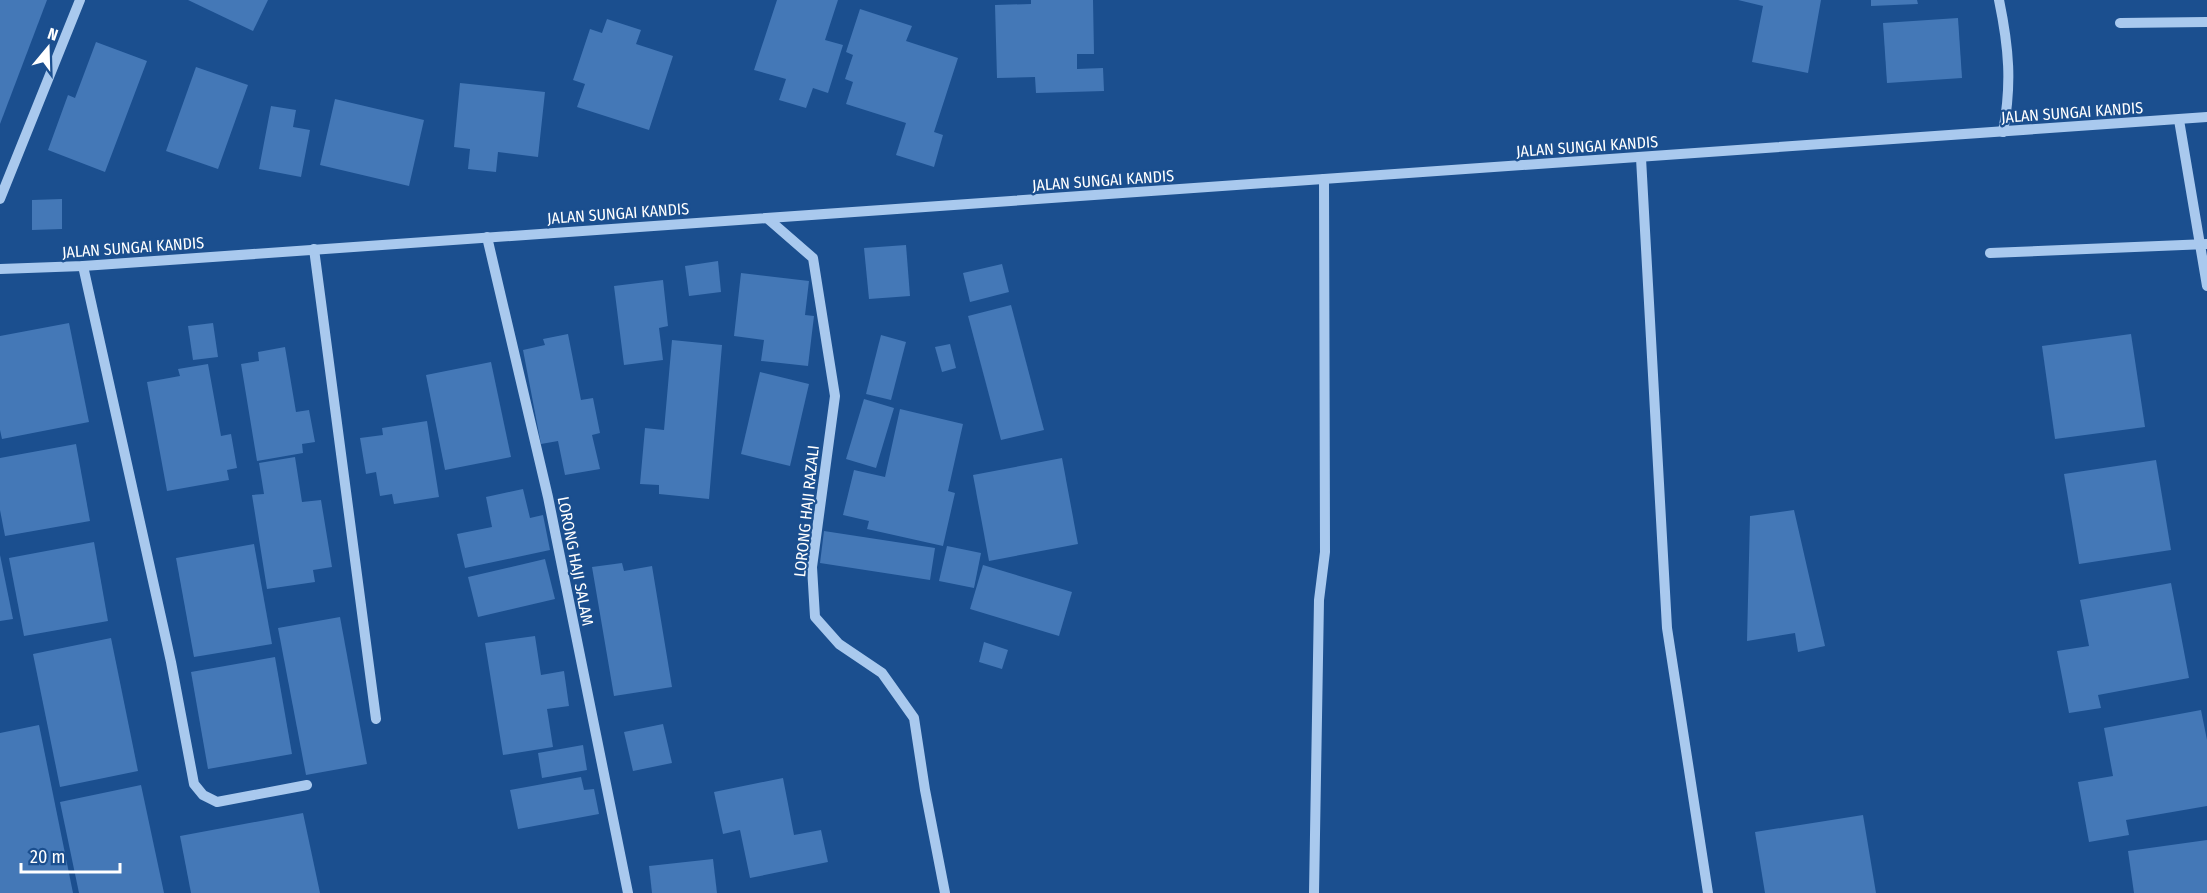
<svg xmlns="http://www.w3.org/2000/svg" width="2207" height="893" viewBox="0 0 2207 893" font-family="'Fira Sans Condensed',sans-serif">
<style>
.building{fill:#4478b7}
.lines{fill:none;stroke-linecap:round;stroke-linejoin:round}
.minor{stroke:#a9c9ee;stroke-width:10}
.labels{text-anchor:middle;stroke-width:4.5;stroke-linejoin:round;paint-order:stroke}
.street-label{font-size:16px;fill:#fff;stroke:#1b4f8f}
</style>
<rect width="100%" height="100%" fill="#1b4f8f"/>
<g class="building">
<path d="M0,0H47L0,124Z"/>
<path d="M188,0H268L253,31Z"/>
<path d="M777,0H838L825,40L843,45L828,93L813,88L806,108L779,100L786,79L754,70Z"/>
<path d="M1031,0H1093L1094,54H1077V69L1103,68L1104,91L1036,93L1035,77L997,78L995,5L1031,4Z"/>
<path d="M1738,0H1821L1808,73L1752,62L1763,6Z"/>
<path d="M1871,0H1917L1918,4L1871,6Z"/>
<path d="M860,9L912,26L906,41L958,58L934,132L943,135L934,167L896,155L906,123L846,104L853,82L845,79L853,55L846,52Z"/>
<path d="M1958,18L1962,78L1887,83L1883,23Z"/>
<path d="M607,19L641,30L636,44L673,56L649,130L577,107L585,84L573,80L590,29L602,33Z"/>
<path d="M96,42L147,61L105,172L48,150L68,95L75,98Z"/>
<path d="M196,67L248,85L218,169L166,151Z"/>
<path d="M460,83L545,92L538,157L498,152L496,172L468,169L470,149L454,147Z"/>
<path d="M335,99L424,120L409,186L320,165Z"/>
<path d="M271,106L296,110L293,127L310,130L301,177L259,169Z"/>
<path d="M62,199V229L32,230V200Z"/>
<path d="M906,245L910,296L869,299L864,248Z"/>
<path d="M718,261L721,292L689,296L685,266Z"/>
<path d="M1002,264L1009,292L970,302L963,273Z"/>
<path d="M741,273L809,281L805,315L814,316L808,366L761,361L764,340L734,336Z"/>
<path d="M663,280L668,326L659,328L663,360L624,365L614,286Z"/>
<path d="M1011,305L1044,430L1001,440L968,316Z"/>
<path d="M69,323L89,422L2,439L0,430V336Z"/>
<path d="M213,323L218,357L193,360L188,326Z"/>
<path d="M568,334L581,400L593,398L600,433L592,435L600,469L565,475L558,441L541,444L523,350L545,345L543,339Z"/>
<path d="M2131,334L2145,427L2055,439L2042,346Z"/>
<path d="M881,335L906,342L891,400L866,394Z"/>
<path d="M672,340L722,345L709,499L659,494V485L640,484L645,428L664,430Z"/>
<path d="M950,344L956,368L942,372L935,347Z"/>
<path d="M285,347L296,412L309,410L315,442L302,444L303,453L257,461L241,364L259,361L258,352Z"/>
<path d="M491,362L511,457L445,470L426,375Z"/>
<path d="M208,364L221,436L231,434L237,468L227,470L229,480L167,491L147,382L180,376L178,369Z"/>
<path d="M760,372L809,384L790,466L741,454Z"/>
<path d="M864,399L894,408L876,468L846,459Z"/>
<path d="M900,409L963,424L948,491L955,493L943,546L867,529L869,521L843,515L854,470L885,477Z"/>
<path d="M427,421L439,497L394,504L392,494L380,496L376,472L366,474L360,438L383,435L382,428Z"/>
<path d="M76,444L90,521L5,536L0,510V458Z"/>
<path d="M295,457L302,502L321,500L332,567L313,570L315,582L267,589L252,495L264,494L259,463Z"/>
<path d="M1062,458L1078,544L989,561L973,475Z"/>
<path d="M2156,460L2171,550L2079,564L2064,474Z"/>
<path d="M523,489L530,518L543,515L550,550L465,568L457,534L492,527L486,497Z"/>
<path d="M1794,510L1825,646L1798,652L1795,633L1747,641L1750,516Z"/>
<path d="M824,531L935,548L930,580L820,563Z"/>
<path d="M94,542L108,621L24,636L9,558Z"/>
<path d="M254,544L272,644L194,657L176,558Z"/>
<path d="M947,546L981,553L974,588L939,581Z"/>
<path d="M0,555L13,619L0,621Z"/>
<path d="M545,559L555,599L478,617L468,577Z"/>
<path d="M622,563L624,571L652,566L672,687L614,696L592,567Z"/>
<path d="M983,565L1072,592L1059,636L970,609Z"/>
<path d="M2171,583L2189,678L2098,695L2101,708L2069,713L2057,651L2089,646L2080,600Z"/>
<path d="M340,617L367,764L306,775L278,628Z"/>
<path d="M535,636L541,675L564,671L569,706L547,709L553,747L503,755L485,643Z"/>
<path d="M111,638L138,771L60,787L33,654Z"/>
<path d="M984,642L1008,650L1002,669L979,662Z"/>
<path d="M275,657L292,754L208,769L191,672Z"/>
<path d="M2201,710L2207,740V806L2126,820L2129,835L2089,842L2078,782L2113,776L2104,728Z"/>
<path d="M663,724L672,763L633,771L624,732Z"/>
<path d="M39,725L73,893H0V733Z"/>
<path d="M583,745L587,770L542,778L538,753Z"/>
<path d="M581,777L584,790L594,789L599,814L518,829L510,790Z"/>
<path d="M783,778L794,835L821,830L828,862L750,878L740,830L723,834L714,792Z"/>
<path d="M141,785L164,893H79L60,802Z"/>
<path d="M303,813L320,893H191L180,836Z"/>
<path d="M1863,815L1876,893H1765L1755,832Z"/>
<path d="M2207,840V893H2134L2128,851Z"/>
<path d="M713,859L717,893H652L649,866Z"/>
</g>
<g class="lines">
<g class="minor">
<path d="M1999,0C2009,48 2012,84 2003,132"/>
<path d="M2120,23L2207,22"/>
<path d="M2179,120L2207,286"/>
<path d="M1641,158L1667,628L1708,893"/>
<path d="M0,199L80,0"/>
<path d="M767,218L813,258L835,396L812,567L815,617L839,644L882,673L914,718L925,790L945,893"/>
<path d="M487,237L548,497L628,893"/>
<path d="M314,249L376,719"/>
<path d="M1990,253L2207,244"/>
<path d="M83,266L171,662L194,784L203,795L217,802L307,785"/>
<path d="M0,269L83,266L2207,117"/>
<path d="M1314,893L1319,600L1325,552L1324,179"/>
</g>
</g>
<g class="labels">
<g class="street-label">
<text transform="translate(2072 112) rotate(-4)" y="6">JALAN SUNGAI KANDIS</text>
<text transform="translate(1587 146) rotate(-4)" y="6">JALAN SUNGAI KANDIS</text>
<text transform="translate(1103 180) rotate(-4)" y="6">JALAN SUNGAI KANDIS</text>
<text transform="translate(618 213) rotate(-4)" y="6">JALAN SUNGAI KANDIS</text>
<text transform="translate(133 247) rotate(-4)" y="6">JALAN SUNGAI KANDIS</text>
<text transform="translate(806 511) rotate(-84)" y="6">LORONG HAJI RAZALI</text>
<text transform="translate(576 561) rotate(79)" y="6">LORONG HAJI SALAM</text>
</g>
</g>
<g transform="translate(48 48) rotate(19)" stroke="#1b4f8f" stroke-width="4.5" paint-order="stroke">
<path d="M0-4.5L10 22L0 15L-10 22Z" fill="#ffffff"/>
<text y="-9" font-size="16" font-weight="bold" text-anchor="middle" fill="#ffffff">N</text>
</g>
<path d="M21 863v9h99v-9" fill="none" stroke="#ffffff" stroke-width="3"/>
<text x="30" y="863" font-size="18" fill="#ffffff" stroke="#1b4f8f" stroke-width="4.5" paint-order="stroke">20 m</text>
</svg>
